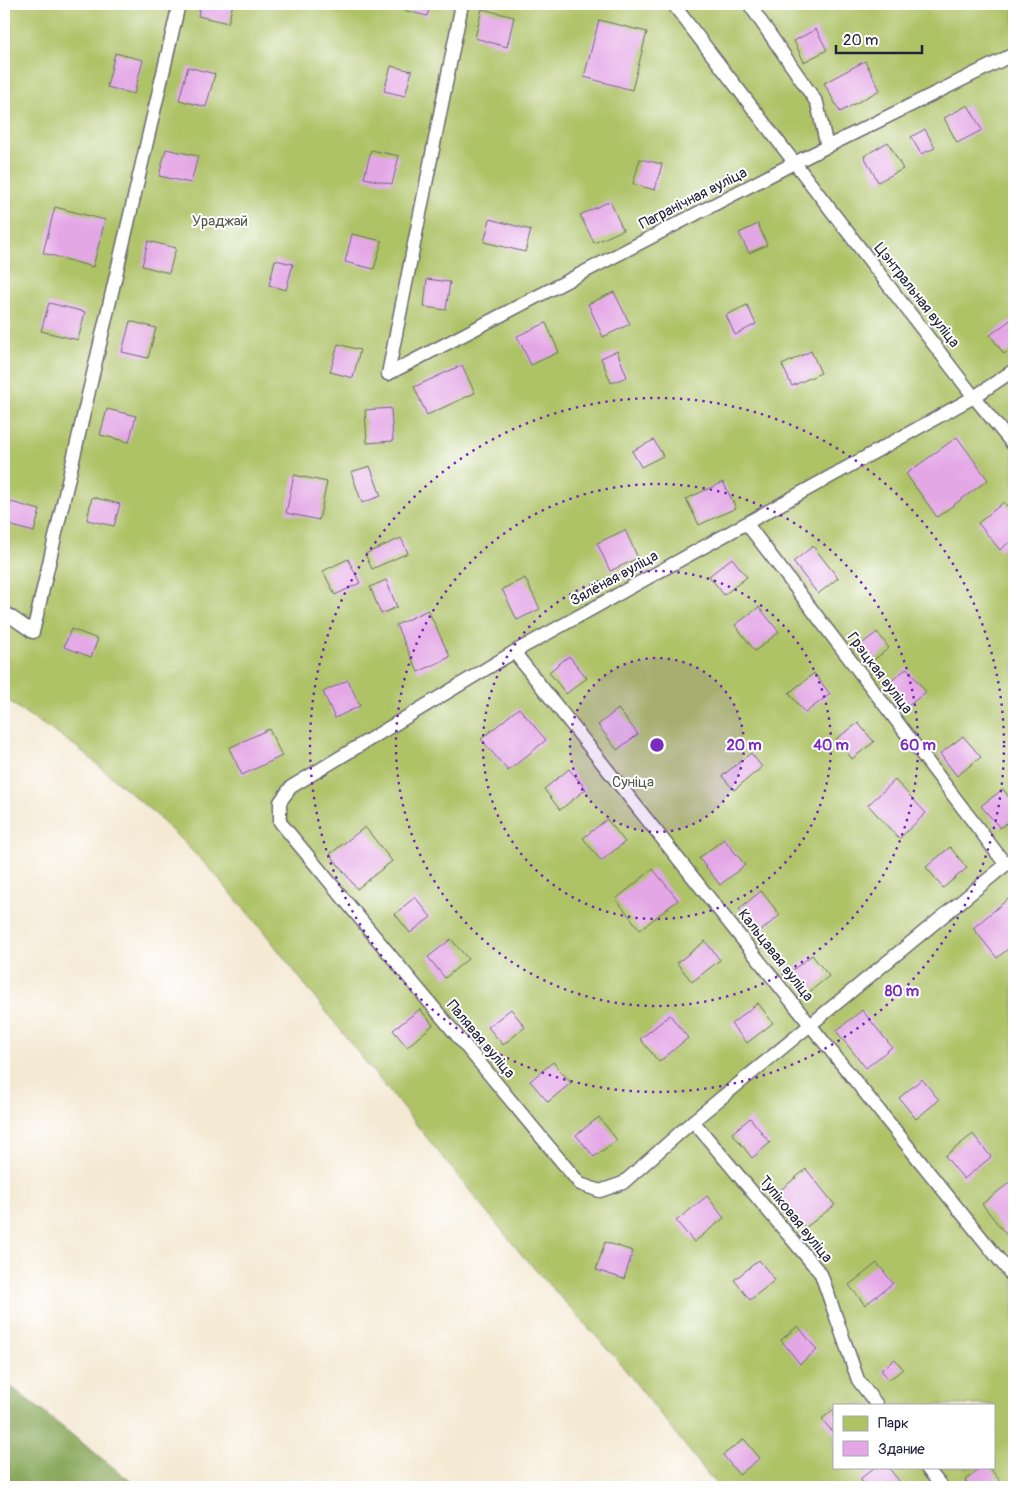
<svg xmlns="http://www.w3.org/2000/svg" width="1018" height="1491" viewBox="0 0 1018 1491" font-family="Pangolin,sans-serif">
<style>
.green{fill:#aec266;stroke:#687250;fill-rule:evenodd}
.forest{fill:#8aa85b;stroke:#56654b}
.building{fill:#e4a7e6}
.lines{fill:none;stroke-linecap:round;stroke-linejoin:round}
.service-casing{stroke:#6c6870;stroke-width:15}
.service{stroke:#fff;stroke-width:12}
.ring{fill:none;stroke:#7b2cbf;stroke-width:2.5;stroke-dasharray:2.5 5}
.labels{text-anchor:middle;stroke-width:4;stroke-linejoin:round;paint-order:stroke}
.street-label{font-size:15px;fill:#22223b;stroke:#fff}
.park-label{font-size:15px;fill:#535a4a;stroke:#fff}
.centre{fill:#7b2cbf;stroke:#fff;stroke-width:2.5}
.ring-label{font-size:15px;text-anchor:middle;font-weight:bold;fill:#7b2cbf;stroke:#fff;stroke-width:4;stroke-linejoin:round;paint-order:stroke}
</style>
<rect width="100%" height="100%" fill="#fff"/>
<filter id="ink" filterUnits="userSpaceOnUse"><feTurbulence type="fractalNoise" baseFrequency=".02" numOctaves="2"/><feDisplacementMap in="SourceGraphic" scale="10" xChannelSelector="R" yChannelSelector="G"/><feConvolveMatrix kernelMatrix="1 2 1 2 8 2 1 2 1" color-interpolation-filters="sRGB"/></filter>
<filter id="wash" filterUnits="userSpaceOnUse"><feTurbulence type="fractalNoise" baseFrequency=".0096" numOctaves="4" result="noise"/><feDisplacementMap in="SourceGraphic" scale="20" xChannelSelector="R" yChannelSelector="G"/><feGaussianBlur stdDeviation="1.12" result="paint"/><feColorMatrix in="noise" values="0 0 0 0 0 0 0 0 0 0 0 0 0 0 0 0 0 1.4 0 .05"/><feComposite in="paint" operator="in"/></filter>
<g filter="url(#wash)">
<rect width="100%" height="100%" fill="#f4e9d3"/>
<path class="green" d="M4,4H1014V1487H718L615,1357L522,1255L359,1054L264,932L212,871L155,814L77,747L21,710L4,697ZM834,1405H994V1467H834Z"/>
<path class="forest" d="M4,1381L138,1487H15L4,1478Z"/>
<g id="blocks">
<g class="building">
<path d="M201,4H233L228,23L198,16Z"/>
<path d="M387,4H431L427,16L387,6Z"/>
<path d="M482,9L514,17L507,47L475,38Z"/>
<path d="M599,20L647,32L632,90L584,77Z"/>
<path d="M816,29L827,50L804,62L794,41Z"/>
<path d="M115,53L143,60L134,94L107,87Z"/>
<path d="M865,61L880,90L840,112L824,83Z"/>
<path d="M391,66L412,71L405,96L384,91Z"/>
<path d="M188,67L215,74L206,107L179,100Z"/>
<path d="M968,105L982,130L957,143L944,118Z"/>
<path d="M925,129L935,148L921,154L911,137Z"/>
<path d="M888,142L903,169L878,182L864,156Z"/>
<path d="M166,149L198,156L191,183L159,176Z"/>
<path d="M371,150L399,156L392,184L364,178Z"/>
<path d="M640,159L662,164L655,190L633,184Z"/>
<path d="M610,201L623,230L594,243L580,215Z"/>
<path d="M55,207L105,220L93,267L43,253Z"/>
<path d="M490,219L531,230L525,252L484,242Z"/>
<path d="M758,224L767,245L749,253L739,233Z"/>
<path d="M352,234L382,241L374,269L345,262Z"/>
<path d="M148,241L176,248L169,273L142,266Z"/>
<path d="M275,260L293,264L286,290L269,285Z"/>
<path d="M427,279L450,282L446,310L424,307Z"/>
<path d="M614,292L630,324L603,337L588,304Z"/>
<path d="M49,303L85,312L78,340L41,331Z"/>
<path d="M747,305L756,324L735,335L726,315Z"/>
<path d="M1012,319L1014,323V347L1004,354L990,335Z"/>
<path d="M130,321L156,328L148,358L122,352Z"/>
<path d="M546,323L559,352L531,365L517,336Z"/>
<path d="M338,344L360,350L353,378L330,372Z"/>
<path d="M617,351L627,377L611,383L601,358Z"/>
<path d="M811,351L821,373L792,386L782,365Z"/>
<path d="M462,365L475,393L427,415L414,387Z"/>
<path d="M391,408L393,441L367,443L365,410Z"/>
<path d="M107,409L136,416L129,442L100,435Z"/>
<path d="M957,437L988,480L937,517L906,474Z"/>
<path d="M654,440L663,456L641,467L632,451Z"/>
<path d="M370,466L381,496L362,503L351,472Z"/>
<path d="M294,475L327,482L319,520L286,513Z"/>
<path d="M723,482L736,508L699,525L686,499Z"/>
<path d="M92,497L120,504L114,526L87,520Z"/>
<path d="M11,502L40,510L34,532L5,524Z"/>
<path d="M1004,502L1014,515V538L1000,550L978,523Z"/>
<path d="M625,530L638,558L610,571L597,543Z"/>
<path d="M401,538L408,553L372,569L365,554Z"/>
<path d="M813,546L838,578L818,594L793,562Z"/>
<path d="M732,558L747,577L724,595L709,576Z"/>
<path d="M348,559L360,583L335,595L323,571Z"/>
<path d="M525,578L540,609L517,620L502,589Z"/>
<path d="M386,580L397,607L381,614L370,587Z"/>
<path d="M759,607L779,632L755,651L735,625Z"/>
<path d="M428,610L450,657L418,672L396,625Z"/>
<path d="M71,629L98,639L91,657L64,647Z"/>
<path d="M877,632L889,648L871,662L858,647Z"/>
<path d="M569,656L587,678L566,694L549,672Z"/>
<path d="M907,668L926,692L904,709L885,686Z"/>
<path d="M814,673L830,694L805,713L789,693Z"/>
<path d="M348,680L360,706L335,718L323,692Z"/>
<path d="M519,708L546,740L508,771L481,739Z"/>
<path d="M618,709L638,734L617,750L598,725Z"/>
<path d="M858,723L874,742L852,759L836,739Z"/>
<path d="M269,729L282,756L242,775L229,748Z"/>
<path d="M963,736L981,757L957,776L940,754Z"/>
<path d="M751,753L762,767L734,790L722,776Z"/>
<path d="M569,769L586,789L560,810L544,789Z"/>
<path d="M895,780L926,813L899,839L868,805Z"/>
<path d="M1003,789L1014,804V817L1000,828L981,806Z"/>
<path d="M607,819L625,842L601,861L583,838Z"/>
<path d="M365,827L392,861L357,889L330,854Z"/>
<path d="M724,839L745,865L720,885L699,858Z"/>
<path d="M950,847L967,868L943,888L926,867Z"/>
<path d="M653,869L678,900L640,930L616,899Z"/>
<path d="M761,891L780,915L758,933L739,909Z"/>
<path d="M415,897L431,917L410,933L395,914Z"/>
<path d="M1008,899L1014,907V944L997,958L973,928Z"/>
<path d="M451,939L468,959L445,978L428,957Z"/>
<path d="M705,941L720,960L692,982L677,963Z"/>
<path d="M812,955L829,976L807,994L790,972Z"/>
<path d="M758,1003L773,1023L747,1043L731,1024Z"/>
<path d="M420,1009L433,1025L407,1047L393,1030Z"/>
<path d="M511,1009L525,1027L503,1045L488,1027Z"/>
<path d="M862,1010L892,1047L866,1068L836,1031Z"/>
<path d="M670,1015L688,1038L659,1062L640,1039Z"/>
<path d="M553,1062L571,1083L548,1102L530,1081Z"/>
<path d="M922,1079L939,1100L916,1119L899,1098Z"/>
<path d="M599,1117L617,1140L594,1157L576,1135Z"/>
<path d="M750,1118L770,1143L752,1158L732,1133Z"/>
<path d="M973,1134L991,1157L964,1179L945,1156Z"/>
<path d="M806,1169L835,1205L805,1228L777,1193Z"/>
<path d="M1014,1179V1240L1012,1242L982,1204Z"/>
<path d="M707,1196L724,1218L694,1242L676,1221Z"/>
<path d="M605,1242L633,1251L624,1279L596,1270Z"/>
<path d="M759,1260L775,1280L750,1300L734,1280Z"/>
<path d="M877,1263L893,1283L865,1305L849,1285Z"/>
<path d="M798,1326L817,1350L800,1364L781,1340Z"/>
<path d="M895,1359L903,1369L889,1380L881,1370Z"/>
<path d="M834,1409V1434L822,1419Z"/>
<path d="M744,1439L760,1458L739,1475L723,1455Z"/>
<path d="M875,1467H888L903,1486L867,1487L860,1479Z"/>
<path d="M981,1467H989L1005,1487H970L965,1481Z"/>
</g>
</g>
</g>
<g filter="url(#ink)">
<use href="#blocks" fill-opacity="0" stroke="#6c6870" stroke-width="1"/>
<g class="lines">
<defs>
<g id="service">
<path d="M673,4L974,397L1014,446"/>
<path d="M749,4L817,103L827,147"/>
<path d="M1014,370L974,397L514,652L291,787L280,802V822L580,1184L600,1191L623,1183L693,1121L1014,858"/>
<path d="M388,374L794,163L1014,54"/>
<path d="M388,374L462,4"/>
<path d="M747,524L1006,865"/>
<path d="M4,612L33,632L179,4"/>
<path d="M514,652L811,1026L1014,1278"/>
<path d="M693,1121L821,1274L858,1380L877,1405"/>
<path d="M926,1467L942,1487"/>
</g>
</defs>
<use href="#service" class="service-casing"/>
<use href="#service" class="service"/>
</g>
</g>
<circle cx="657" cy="745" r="87" fill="#7b2cbf" fill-opacity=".12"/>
<g class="ring">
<circle cx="657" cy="745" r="87"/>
<circle cx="657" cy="745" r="174"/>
<circle cx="657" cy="745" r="261"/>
<circle cx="657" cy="745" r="347"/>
</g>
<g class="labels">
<g class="street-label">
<text transform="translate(693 198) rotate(-27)" y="5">Пагранічная вуліца</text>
<text transform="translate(917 295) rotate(52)" y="5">Цэнтральная вуліца</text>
<text transform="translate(614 578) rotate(-29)" y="5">Зялёная вуліца</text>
<text transform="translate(880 673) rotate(53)" y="5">Грэцкая вуліца</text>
<text transform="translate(776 955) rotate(52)" y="5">Кальцавая вуліца</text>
<text transform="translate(481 1039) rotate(50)" y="5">Палявая вуліца</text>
<text transform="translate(796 1219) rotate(51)" y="5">Тупіковая вуліца</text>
</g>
<g class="park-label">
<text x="220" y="226">Ураджай</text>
<text x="633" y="787">Суніца</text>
</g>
</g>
<circle cx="657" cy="745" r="8" class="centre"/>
<g class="ring-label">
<text x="744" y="750">20 m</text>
<text x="831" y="750">40 m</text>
<text x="918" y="750">60 m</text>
<text x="902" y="996">80 m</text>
</g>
<rect width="1018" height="1491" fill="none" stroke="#fff" stroke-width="20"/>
<rect x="833" y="1404" width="162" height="65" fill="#ffffff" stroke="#a7a7b1"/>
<rect x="843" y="1416" width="25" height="15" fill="#aec266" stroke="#a7a7b1"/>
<text x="878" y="1428" font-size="15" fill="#22223b">Парк</text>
<rect x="843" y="1441" width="25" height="15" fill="#e4a7e6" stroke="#a7a7b1"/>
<text x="878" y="1454" font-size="15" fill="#22223b">Здание</text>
<path d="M836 45v8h86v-8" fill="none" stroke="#22223b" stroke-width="2.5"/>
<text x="843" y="45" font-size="15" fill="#22223b" stroke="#ffffff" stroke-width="4" paint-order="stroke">20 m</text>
</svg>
